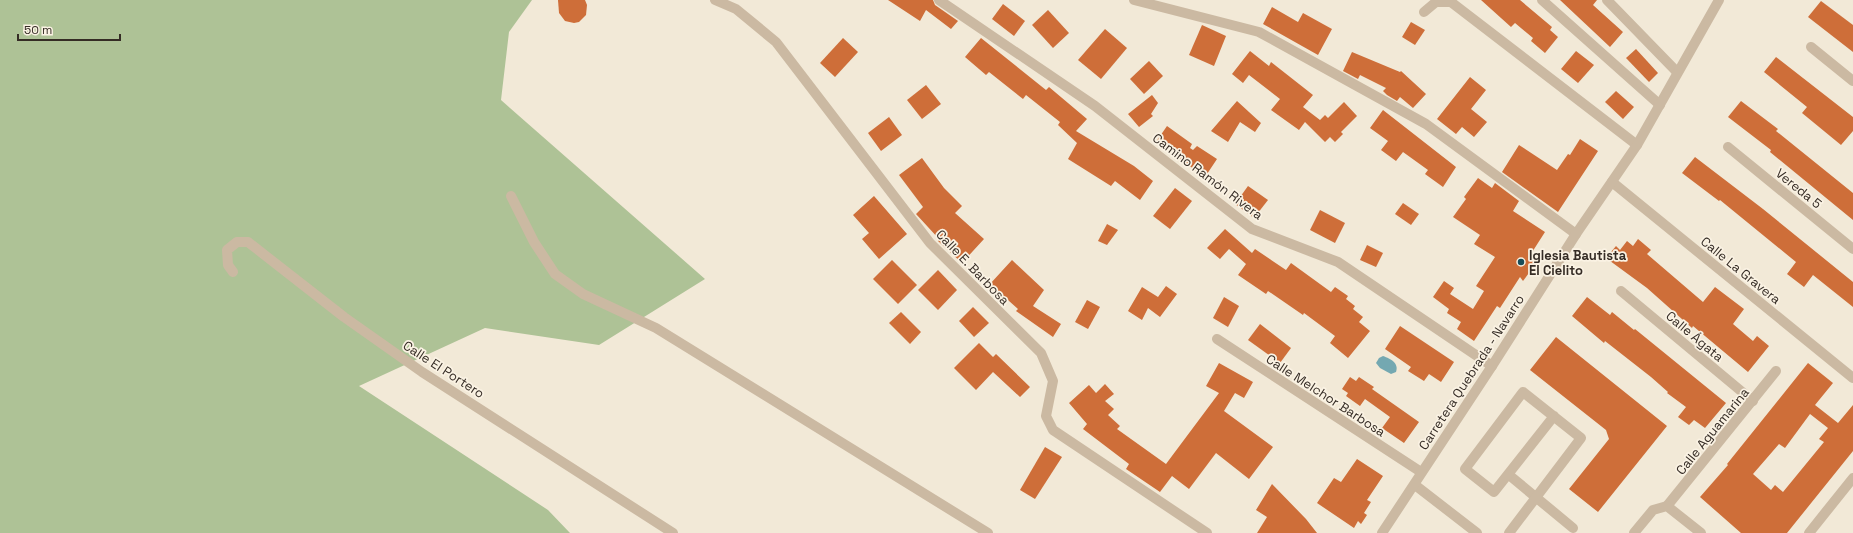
<svg xmlns="http://www.w3.org/2000/svg" width="1853" height="533" viewBox="0 0 1853 533" font-family="'Space Grotesk',sans-serif">
<style>
.green{fill:#aec296}
.water{fill:#74a8b1}
.building{fill:#ce6e39;fill-rule:evenodd}
.lines{fill:none;stroke-linecap:round;stroke-linejoin:round}
.minor{stroke:#cbb9a2;stroke-width:10}
.poi-dot{fill:#184d59;stroke:#faf2e3;stroke-width:1.5}
.labels{text-anchor:middle;stroke-width:3.5;stroke-linejoin:round;paint-order:stroke}
.street-label{font-size:13px;fill:#352c25;stroke:#faf2e3}
.poi-label{font-size:13px;font-weight:bold;fill:#352c25;stroke:#faf2e3;text-anchor:start}
</style>
<rect width="100%" height="100%" fill="#f2e9d7"/>
<path class="green" d="M0,0H532L509,32L501,100L705,279L599,345L485,328L359,386L548,510L570,533H0Z"/>
<path class="water" d="M1383,356C1391,359 1399,363 1396,372L1391,374L1380,368L1376,363L1379,358Z"/>
<g class="building">
<path d="M558,0H585L587,5L586,15L579,22L574,23L565,21L559,13Z"/>
<path d="M888,0H933L935,5L958,21L951,29L926,10L920,21Z"/>
<path d="M1481,0H1520L1552,27L1550,30L1558,37L1545,53L1531,41L1533,38L1515,23L1511,27Z"/>
<path d="M1560,0H1597L1593,5L1623,32L1610,47Z"/>
<path d="M1821,1L1853,25V52L1808,17Z"/>
<path d="M1003,4L1025,21L1014,36L992,19Z"/>
<path d="M1272,7L1298,22L1303,13L1332,29L1318,55L1263,24Z"/>
<path d="M1048,10L1069,33L1053,48L1032,25Z"/>
<path d="M1411,22L1425,30L1415,45L1402,37Z"/>
<path d="M1202,25L1226,36L1214,66L1189,55Z"/>
<path d="M1105,29L1127,48L1101,79L1078,60Z"/>
<path d="M843,38L858,52L835,77L820,63Z"/>
<path d="M981,38L1046,90L1049,87L1087,119L1076,131L1134,166L1153,181L1140,200L1115,181L1111,186L1068,159L1077,143L1058,125L1060,122L1026,95L1023,99L989,72L986,75L965,57Z"/>
<path d="M1636,49L1658,73L1649,82L1626,58Z"/>
<path d="M1250,51L1269,66L1271,62L1313,95L1303,107L1320,120L1325,115L1328,118L1344,102L1357,116L1341,132L1343,134L1335,142L1330,137L1325,142L1305,122L1299,130L1271,110L1280,99L1249,75L1243,83L1232,74Z"/>
<path d="M1576,51L1594,65L1578,83L1561,69Z"/>
<path d="M1352,52L1400,72L1401,71L1426,94L1413,108L1400,97L1397,101L1387,95L1383,91L1386,88L1360,75L1358,79L1343,71Z"/>
<path d="M1776,57L1853,117V131L1841,145L1802,113L1807,107L1764,72Z"/>
<path d="M1149,61L1163,76L1144,94L1130,79Z"/>
<path d="M1470,77L1486,90L1471,109L1487,122L1474,137L1462,127L1456,134L1437,119Z"/>
<path d="M926,85L941,104L922,119L907,100Z"/>
<path d="M1616,91L1634,107L1623,119L1605,102Z"/>
<path d="M1152,95L1158,103L1151,114L1153,116L1139,127L1128,114Z"/>
<path d="M1237,101L1261,123L1255,132L1240,122L1228,142L1211,131Z"/>
<path d="M1741,101L1778,129L1776,131L1853,193V220L1770,152L1771,150L1728,117Z"/>
<path d="M1383,110L1456,167L1443,187L1425,174L1428,170L1403,152L1396,161L1381,150L1388,141L1370,128Z"/>
<path d="M889,117L902,135L881,151L868,133Z"/>
<path d="M1167,126L1192,144L1190,148L1193,150L1197,146L1217,159L1205,177L1156,142Z"/>
<path d="M1580,139L1598,151L1558,212L1502,172L1519,145L1557,170L1568,154L1570,155Z"/>
<path d="M1695,157L1763,209L1853,282V307L1813,275L1804,287L1787,274L1796,262L1720,200L1719,201L1682,173Z"/>
<path d="M922,158L944,188L962,206L955,213L984,239L962,263L938,241L939,239L916,214L923,207L899,175Z"/>
<path d="M1478,178L1492,188L1495,183L1519,201L1513,211L1545,232L1529,257L1539,259L1523,281L1520,277L1500,308L1497,306L1474,341L1457,329L1461,322L1447,313L1449,309L1433,297L1444,281L1454,288L1450,294L1473,309L1484,291L1476,286L1495,257L1474,244L1480,235L1453,217L1466,199L1464,197Z"/>
<path d="M1248,186L1268,200L1254,218L1235,204Z"/>
<path d="M1175,188L1192,201L1170,229L1153,216Z"/>
<path d="M874,196L907,234L879,259L862,239L869,233L853,215Z"/>
<path d="M1403,203L1419,214L1411,225L1395,214Z"/>
<path d="M1320,210L1345,223L1335,243L1310,230Z"/>
<path d="M1107,224L1118,230L1107,245L1098,241Z"/>
<path d="M1225,229L1252,253L1255,249L1286,270L1291,263L1331,292L1335,287L1348,296L1346,299L1355,306L1353,309L1363,317L1359,322L1370,331L1348,358L1330,343L1335,336L1304,313L1303,315L1268,291L1266,294L1238,275L1246,264L1229,249L1220,259L1207,248Z"/>
<path d="M1638,239L1651,250L1647,254L1703,302L1715,287L1744,309L1733,324L1753,341L1757,336L1769,346L1748,372L1693,326L1692,328L1647,288L1606,258L1616,246L1620,250L1627,241L1633,246Z"/>
<path d="M1367,245L1383,253L1376,267L1360,260Z"/>
<path d="M892,260L917,285L898,304L873,279Z"/>
<path d="M1012,260L1044,290L1033,306L1061,324L1053,337L1016,311L1018,309L990,284Z"/>
<path d="M938,270L957,290L938,310L918,290Z"/>
<path d="M1166,286L1177,294L1160,317L1148,308L1142,320L1128,311L1142,287L1158,297Z"/>
<path d="M1224,297L1239,306L1228,327L1213,318Z"/>
<path d="M1587,297L1610,315L1612,312L1634,330L1635,329L1726,403L1705,428L1694,420L1689,425L1678,417L1686,407L1667,393L1668,392L1651,377L1605,341L1604,343L1572,316Z"/>
<path d="M1087,300L1100,307L1088,329L1075,322Z"/>
<path d="M973,307L989,323L974,337L959,321Z"/>
<path d="M901,312L921,332L910,344L889,323Z"/>
<path d="M1260,324L1291,348L1280,363L1248,340Z"/>
<path d="M1400,326L1454,362L1441,382L1429,374L1424,381L1408,371L1411,367L1385,349Z"/>
<path d="M1556,337L1667,426L1598,512L1569,489L1609,439L1606,430L1530,370Z"/>
<path d="M979,343L993,357L996,354L1030,387L1020,397L993,372L976,390L954,368Z"/>
<path d="M1219,363L1253,382L1244,398L1235,393L1224,411L1273,447L1249,479L1216,453L1189,489L1172,476L1160,492L1126,469L1129,464L1083,429L1087,424L1069,403L1089,385L1096,393L1105,384L1114,394L1105,401L1114,409L1108,415L1120,426L1117,429L1166,464L1219,393L1206,386Z"/>
<path d="M1808,363L1833,383L1815,405L1838,423L1853,405V451L1787,533H1741L1700,497L1728,465L1727,464ZM1810,414L1828,428L1819,439L1824,442L1783,492L1775,485L1771,490L1753,474L1779,444L1785,448Z"/>
<path d="M1350,377L1356,381L1359,377L1374,387L1372,389L1419,422L1404,443L1382,428L1390,417L1365,399L1360,406L1346,396L1348,393L1342,389Z"/>
<path d="M1045,447L1062,457L1035,499L1020,490Z"/>
<path d="M1357,459L1383,476L1367,500L1371,502L1364,513L1367,515L1361,524L1358,521L1354,528L1317,503L1334,478L1341,482Z"/>
<path d="M1272,484L1306,519L1317,533H1257L1267,517L1256,510Z"/>
</g>
<g class="lines">
<g class="minor">
<path d="M715,0L736,9L776,42L930,243L1041,353L1053,381L1046,416L1053,430L1207,533"/>
<path d="M939,0L1095,106L1252,229L1338,262L1492,366"/>
<path d="M1134,0L1259,32L1426,124L1576,234"/>
<path d="M1542,0L1660,105"/>
<path d="M1607,0L1677,72"/>
<path d="M1424,12L1436,2H1451L1637,145"/>
<path d="M1811,47L1853,81"/>
<path d="M1728,147L1853,249"/>
<path d="M1612,182L1853,378"/>
<path d="M511,196L534,242L555,274L583,294L656,328L988,533"/>
<path d="M233,272L228,265L227,250L237,242H248L344,317L422,372L673,533"/>
<path d="M1621,291L1753,401"/>
<path d="M1217,339L1421,472"/>
<path d="M1509,475L1573,528"/>
<path d="M1415,485L1477,533"/>
<path d="M1667,506L1776,371"/>
<path d="M1382,533L1492,366L1576,234L1637,145L1719,0"/>
<path d="M1509,533L1581,438L1523,392L1465,469L1494,492L1554,416"/>
<path d="M1634,533L1653,510L1667,506L1701,533"/>
<path d="M1809,533L1853,478"/>
</g>
</g>
<circle class="poi-dot" cx="1521" cy="262" r="4"/>
<g class="labels">
<g class="street-label">
<text transform="translate(1208 176) rotate(37)" y="5">Camino Ramón Rivera</text>
<text transform="translate(1799 188) rotate(39)" y="5">Vereda 5</text>
<text transform="translate(973 267) rotate(46)" y="5">Calle E. Barbosa</text>
<text transform="translate(1741 270) rotate(39)" y="5">Calle La Gravera</text>
<text transform="translate(1695 336) rotate(40)" y="5">Calle Ágata</text>
<text transform="translate(444 369) rotate(33)" y="5">Calle El Portero</text>
<text transform="translate(1471 372) rotate(-57)" y="5">Carretera Quebrada - Navarro</text>
<text transform="translate(1326 395) rotate(33)" y="5">Calle Melchor Barbosa</text>
<text transform="translate(1712 431) rotate(-51)" y="5">Calle Aguamarina</text>
</g>
<g class="poi-label">
<text x="1529" y="260">Iglesia Bautista<tspan x="1529" dy="15">El Cielito</tspan></text>
</g>
</g>
<path d="M18 34v6h102v-6" fill="none" stroke="#352c25" stroke-width="2"/>
<text x="24" y="34" font-size="12" fill="#352c25" stroke="#faf2e3" stroke-width="3" paint-order="stroke">50 m</text>
</svg>
